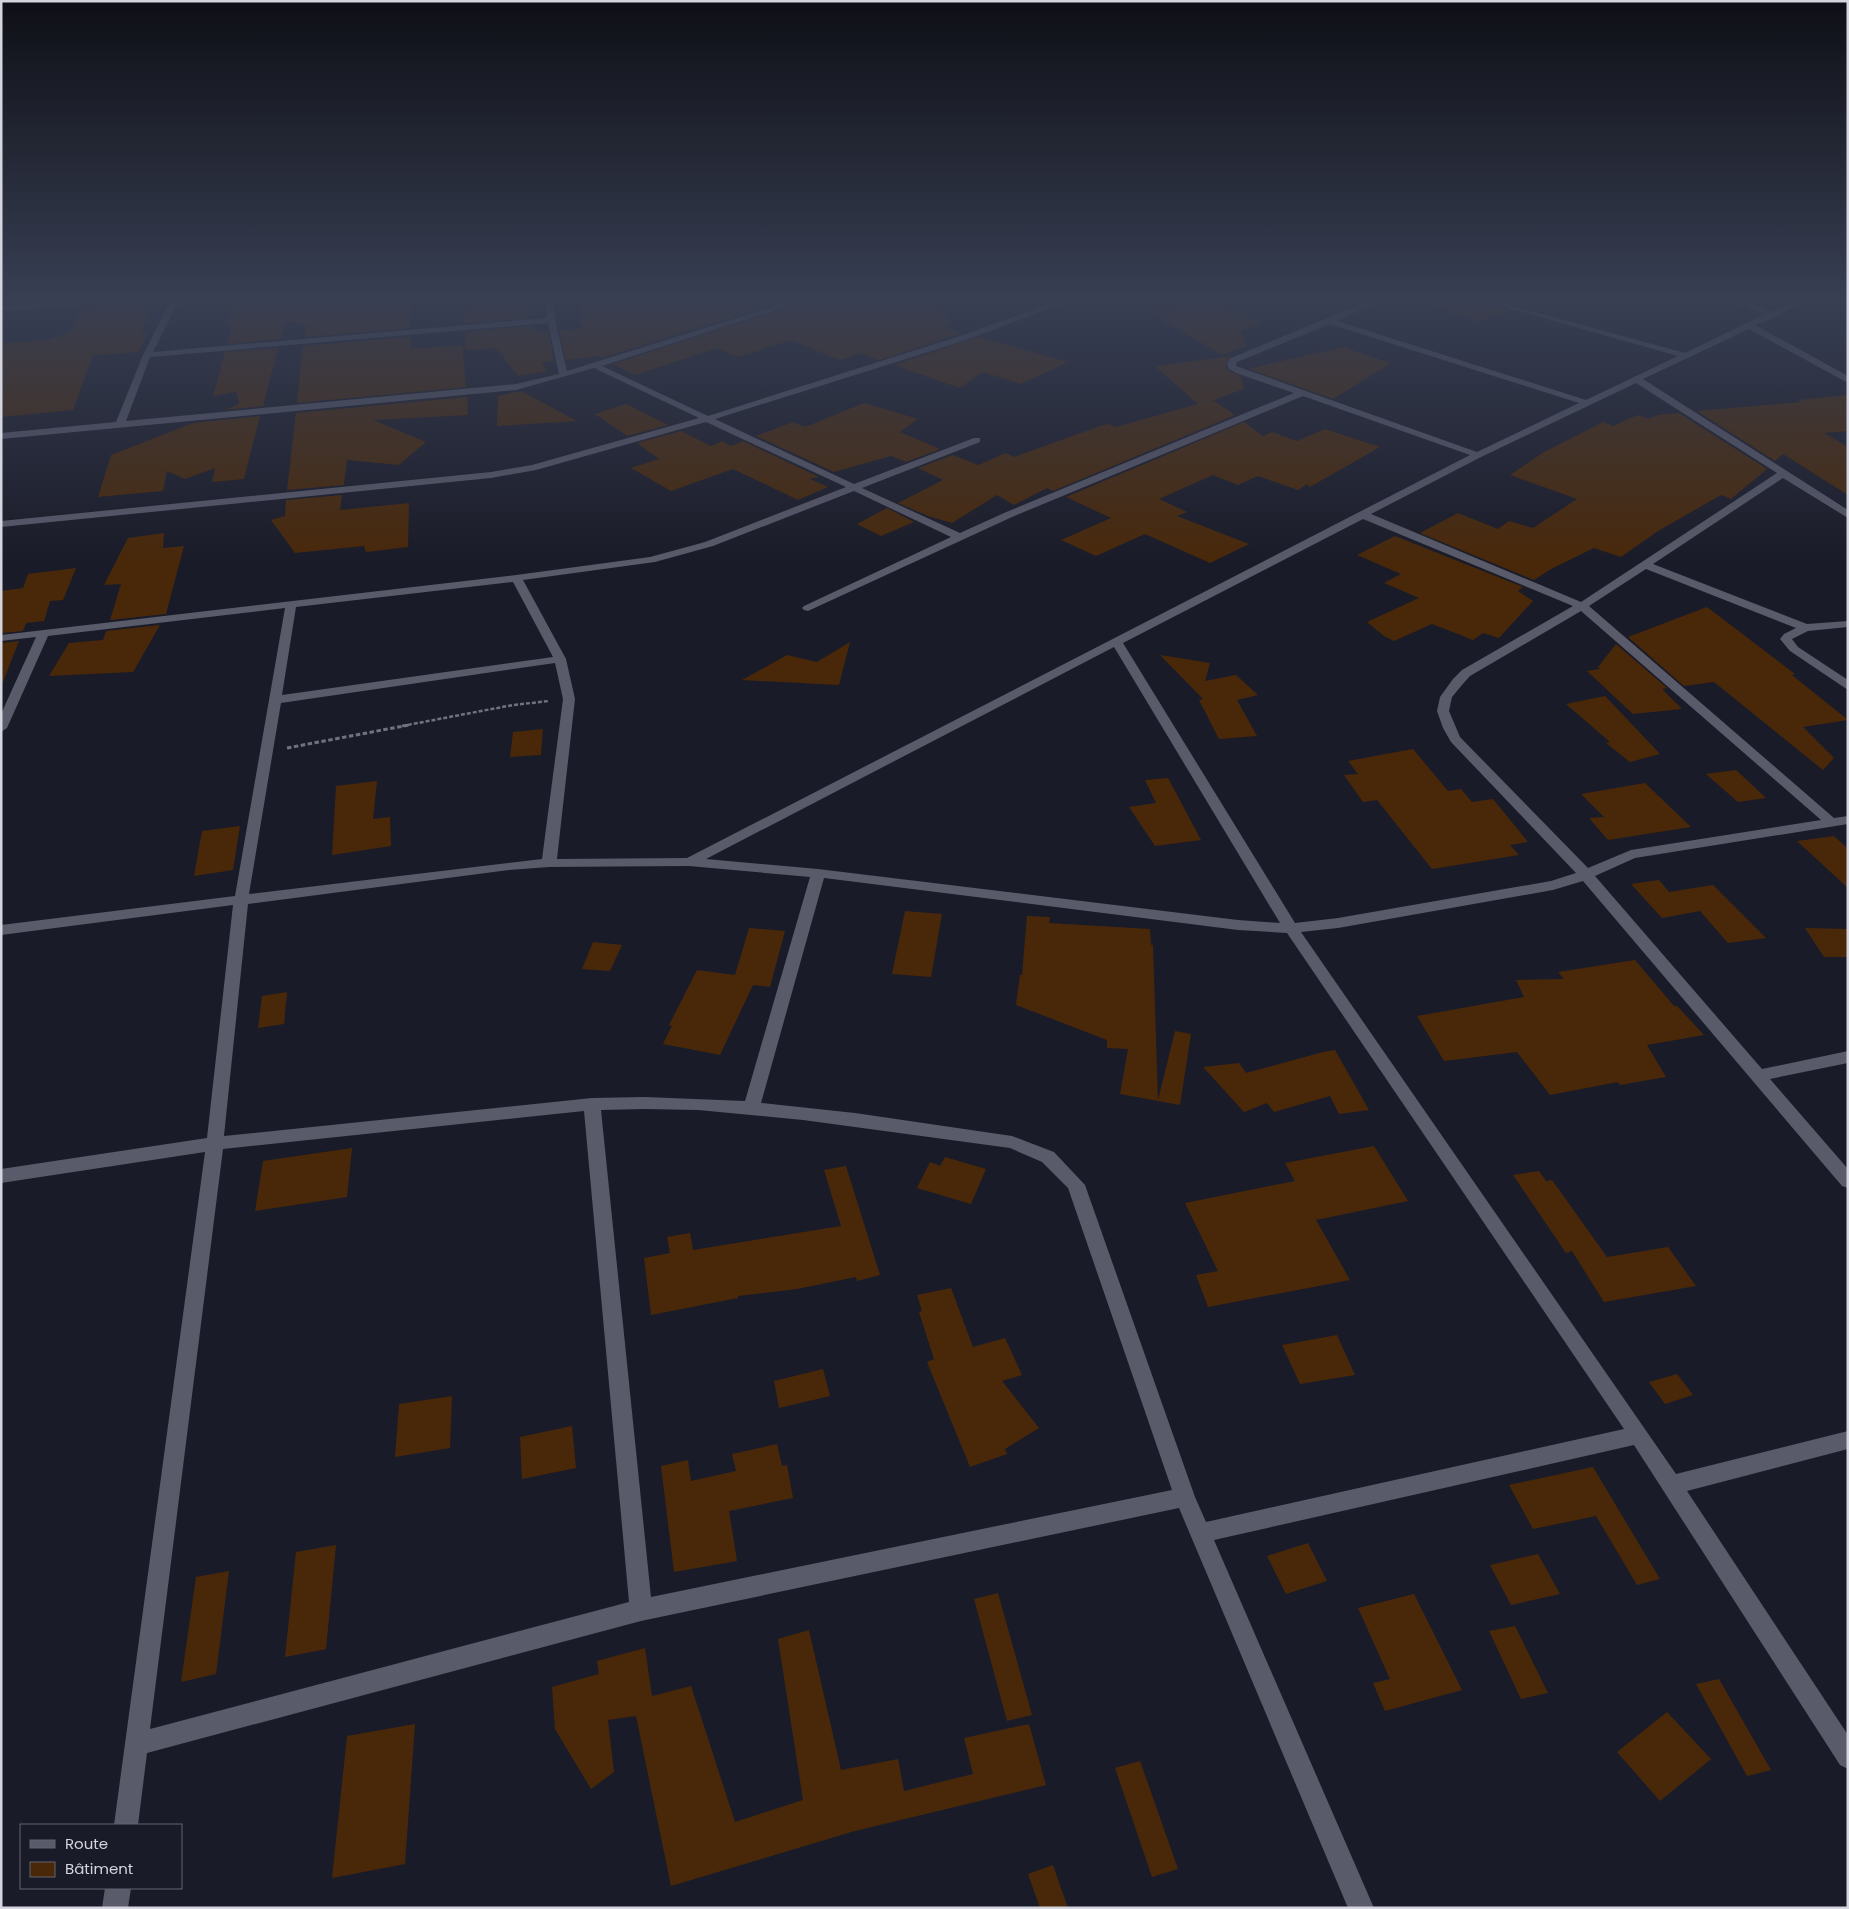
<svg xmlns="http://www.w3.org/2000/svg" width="1849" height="1909" viewBox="0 0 1849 1909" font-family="Poppins,sans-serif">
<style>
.building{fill:#492809}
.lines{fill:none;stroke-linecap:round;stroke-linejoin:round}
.path-far1{stroke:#71727d;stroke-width:2.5;stroke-dasharray:4 2;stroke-linecap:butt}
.path{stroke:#71727d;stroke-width:3;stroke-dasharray:4.5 2.5;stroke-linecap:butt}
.street{fill:#595a6a;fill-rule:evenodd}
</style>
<rect width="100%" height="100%" fill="#1a1b28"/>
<g class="building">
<path d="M234,296H412L411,328L304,337L306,325L285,321L281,339L227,344L233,325H225Z"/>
<path d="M465,296H529V318L465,323Z"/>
<path d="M611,296H801L601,358L597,356L566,360L559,330L582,329L577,303Z"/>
<path d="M821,296H926L935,304L938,303L952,323L941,327L963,333L879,360L861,353L840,360L791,340L738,357L717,348L635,375L613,364Z"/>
<path d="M1417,296H1463L1510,311L1477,321L1416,299Z"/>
<path d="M1484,296H1539L1540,302L1523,307Z"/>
<path d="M1213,298L1262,323L1241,331L1246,346L1222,355L1146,310Z"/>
<path d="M155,300L141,332L148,334L138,352L93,355L73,410L1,417V343L47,340L70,332L84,306Z"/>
<path d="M530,326V329H536V332L548,331L554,361L541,362L548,371L518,376L496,348L466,350L465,332Z"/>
<path d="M411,337V349L462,345L466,387L297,403L303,346Z"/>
<path d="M978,337L1068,362L1021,384L982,372L960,388L894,365Z"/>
<path d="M1343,347L1391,363L1333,399L1249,369Z"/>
<path d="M278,348L263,406L225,410L239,404L236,392L213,396L225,352Z"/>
<path d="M1232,356L1225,365L1228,371L1240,376L1244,389L1213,400L1235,415L1053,491L1047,488L1014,505L997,495L952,523L928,516L898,503L943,480L918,468L953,455L978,465L1006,453L1014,457L1103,425L1109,424L1116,427L1198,404L1155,366Z"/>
<path d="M521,391L577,421L497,426L498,396Z"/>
<path d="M1848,395V431L1824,433L1848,447V495L1783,454L1775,461L1697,411L1801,402L1798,400Z"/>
<path d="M467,397L468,415L373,420L426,442L399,465L347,460L344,485L287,490L296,413Z"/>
<path d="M864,403L918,419L900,432L940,449L906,462L891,456L834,472L756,436L793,422L805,427Z"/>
<path d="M626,404L668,425L627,436L595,414Z"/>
<path d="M1679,413L1767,469L1731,499L1721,495L1658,531L1621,557L1594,548L1551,569L1534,580L1420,533L1458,513L1498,529L1509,521L1533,528L1577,499L1510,475L1544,452L1603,422L1613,426L1638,415L1649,419L1658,415Z"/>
<path d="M260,416L244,479L212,482L215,468L185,479L167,471L163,491L98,497L111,455L193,423Z"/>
<path d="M1244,422L1263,436L1272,432L1297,441L1325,429L1380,447L1310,487L1307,484L1298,490L1258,476L1238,485L1213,475L1159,499L1187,512L1177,516L1249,544L1210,563L1145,534L1096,556L1061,540L1111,518L1066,497Z"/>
<path d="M681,431L711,446L722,441L731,446L743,441L819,477L810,479L828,487L798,500L733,469L671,491L631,468L659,459L637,443Z"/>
<path d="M342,495L340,510L409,503L408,547L366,552L364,546L295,553L271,520L285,516L286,500Z"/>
<path d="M887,508L914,522L881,536L857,524Z"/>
<path d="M164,533L163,548L184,546L166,614L110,620L121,584L104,585L128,538Z"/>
<path d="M1395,536L1523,587L1518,591L1533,601L1499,638L1483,633L1473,640L1432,624L1394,641L1384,636L1367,622L1419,598L1384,583L1401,574L1357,555Z"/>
<path d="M76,568L63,600L50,601L44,621L26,623L23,631L1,633V591L23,588L28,574Z"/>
<path d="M1707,607L1795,674L1792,675L1848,720L1803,727L1834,758L1823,770L1714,682L1684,686L1628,637Z"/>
<path d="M160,625L133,672L49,676L69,643L103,640L106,631Z"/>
<path d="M19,641L3,682L1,681V643Z"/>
<path d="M850,642L839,685L742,680L787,655L817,662Z"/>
<path d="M1616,644L1667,688L1662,689L1682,709L1633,714L1587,671L1600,669L1598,667Z"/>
<path d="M1160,655L1210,663L1205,681L1236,675L1258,695L1237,700L1257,736L1219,739L1199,700L1203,699Z"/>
<path d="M1605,696L1660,754L1630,762L1606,743L1610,742L1566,704Z"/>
<path d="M543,729L541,755L510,757L513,732Z"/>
<path d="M1413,749L1448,791L1461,789L1472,802L1493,799L1528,842L1510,845L1519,855L1432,869L1377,800L1363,802L1344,775L1358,774L1348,761Z"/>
<path d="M1736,770L1748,781L1766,798L1738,802L1706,774Z"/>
<path d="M1168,778L1201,840L1155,846L1129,807L1156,803L1145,780Z"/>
<path d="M377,781L373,819L390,817L391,846L332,855L336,786Z"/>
<path d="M1645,783L1691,827L1608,840L1589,818L1604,817L1581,794Z"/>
<path d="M240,826L233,870L194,876L202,831Z"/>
<path d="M1834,836L1848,849V888L1797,841Z"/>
<path d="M1659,880L1669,892L1713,885L1766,938L1728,943L1700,911L1662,918L1631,884Z"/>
<path d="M905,911L942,914L931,977L892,974Z"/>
<path d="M1027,916L1050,917L1049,923L1150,929L1151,945H1153L1158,1100L1175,1031L1191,1034L1180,1105L1120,1094L1128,1049L1107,1048V1040L1016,1005L1020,975H1022Z"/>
<path d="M749,928L785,931L770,987L753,985L720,1055L663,1044L672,1026L669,1025L697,970L735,975Z"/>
<path d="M1805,928L1848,929V957H1824Z"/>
<path d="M593,942L622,945L610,971L582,969Z"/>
<path d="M1635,960L1674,1006H1677L1704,1035L1647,1045L1666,1077L1620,1085L1618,1082L1550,1095L1517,1052L1444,1061L1417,1016L1524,997L1516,980L1564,979L1558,972Z"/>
<path d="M287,992L284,1024L258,1028L262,996Z"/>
<path d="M1335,1050L1369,1110L1339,1114L1330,1096L1274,1112L1267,1103L1244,1112L1203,1067L1239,1063L1246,1073L1323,1052Z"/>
<path d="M1374,1146L1408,1201L1316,1220L1350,1280L1208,1307L1196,1275L1218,1271L1185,1203L1295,1181L1285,1163Z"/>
<path d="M352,1148L347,1197L255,1211L263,1161Z"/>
<path d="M945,1157L986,1169L971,1204L917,1188L930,1162L940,1166Z"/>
<path d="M846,1166L880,1275L857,1281L856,1277L797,1289L738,1296V1298L651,1315L644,1258L670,1253L667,1237L690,1233L693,1250L841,1226L824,1170Z"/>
<path d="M1539,1171L1546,1181L1552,1180L1607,1257L1668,1247L1696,1286L1604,1302L1572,1251L1566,1253L1513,1175Z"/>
<path d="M951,1288L973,1347L1005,1338L1022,1375L1002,1381L1039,1428L1005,1449L1007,1454L970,1467L927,1362L934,1359L919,1312L922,1311L917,1295Z"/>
<path d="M1337,1335L1355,1375L1300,1384L1282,1345Z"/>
<path d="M823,1369L830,1396L779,1408L774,1381Z"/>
<path d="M1677,1374L1693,1395L1665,1404L1649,1382Z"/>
<path d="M452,1396L450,1448L395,1457L399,1404Z"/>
<path d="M572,1426L576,1468L522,1479L520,1437Z"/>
<path d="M777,1444L782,1466L787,1465L793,1498L729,1511L737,1561L674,1572L661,1466L688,1460L691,1481L736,1471L732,1454Z"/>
<path d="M1593,1467L1660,1579L1637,1585L1596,1516L1533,1529L1509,1485Z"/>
<path d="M1308,1543L1327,1581L1286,1594L1267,1556Z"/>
<path d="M336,1545L326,1649L285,1657L296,1552Z"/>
<path d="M1538,1554L1560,1594L1511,1605L1490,1565Z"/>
<path d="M229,1571L216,1674L181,1682L196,1577Z"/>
<path d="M998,1593L1032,1715L1007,1721L974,1599Z"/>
<path d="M1414,1594L1462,1690L1385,1711L1373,1683L1390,1679L1358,1608Z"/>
<path d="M1515,1626L1548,1693L1521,1699L1489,1631Z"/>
<path d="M809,1630L841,1770L898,1759L904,1791L973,1774L964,1738L1029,1724L1046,1785L855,1831L671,1886L636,1716L608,1720L614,1772L591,1789L555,1729L552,1687L599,1674L597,1661L645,1648L652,1696L691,1686L735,1822L803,1800L778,1639Z"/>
<path d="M1719,1679L1771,1770L1747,1776L1696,1684Z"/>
<path d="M1667,1712L1711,1759L1660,1801L1617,1752Z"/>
<path d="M415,1724L405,1864L332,1878L347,1736Z"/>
<path d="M1140,1761L1178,1869L1152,1877L1115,1768Z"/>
<path d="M1053,1865L1068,1908H1040L1028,1874Z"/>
</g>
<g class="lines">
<path class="path-far1" d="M402,726L513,705L549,701"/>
<path class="path" d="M287,748L409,725"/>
<g class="street">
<path d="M134,296H165L161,298L1,311V307Z"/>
<path d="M173,296H181L153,352L547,318L545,296H553L555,320L567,371L807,296H819L602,366L708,416L957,337L1071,296H1082L963,341L715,419L854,484L974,438H980V442L862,488L960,533L1004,513L1294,393L1236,373L1229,369L1227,364L1231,358L1380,296H1390L1337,321L1586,400L1678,356L1465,296H1477L1685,353L1763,315L1728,296H1738L1770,312L1804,296H1814L1774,318L1755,325L1848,376V383L1749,329L1643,379L1848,510V518L1783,478L1653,564L1807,624L1848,621V627L1808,631L1792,639L1798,647L1848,680V690L1790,651L1780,639L1784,634L1796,628L1646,569L1589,606L1834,818L1848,816V824L1635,858L1595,876L1762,1069L1848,1051V1063L1770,1079L1848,1169V1188L1842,1186L1583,881L1553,890L1338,928L1301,932L1676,1474L1848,1431V1449L1687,1491L1848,1735V1769L1840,1765L1634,1445L1214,1540L1374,1908H1348L1179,1508L641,1621L147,1753L138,1825H114L205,1152L1,1183V1169L207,1138L233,905L1,935V925L235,896L285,608L48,636L7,728L1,732V714L36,637L1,641V635L516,575L650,557L705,542L846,487L706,422L536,470L491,478L1,527V521L491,472L532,465L699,418L594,368L516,390L1,439V433L116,422L143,355ZM548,323L559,374L516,384L126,421L150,357ZM1330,324L1579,403L1477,452L1236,366L1237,362ZM1636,383L1777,473L1581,602L1371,514L1481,457ZM1303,396L1470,455L687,858L557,859L575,699L566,659L523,580L655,562L713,546L854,491L951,537L804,606L802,608L804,610L808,611L1012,517ZM1363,519L1573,606L1462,670L1453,679L1440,697L1437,711L1443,728L1451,742L1576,873L1551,881L1338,918L1295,923L1123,643ZM513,582L553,657L282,695L296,607ZM1581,611L1821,820L1631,850L1588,868L1460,737L1449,711L1452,697L1462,685L1470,676ZM1114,647L1280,923L1238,920L818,869L706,859ZM555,663L563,699L542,859L249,894L281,703ZM689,866L810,877L745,1101L645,1097L592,1098L224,1136L248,904L509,870L549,867ZM824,878L1238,930L1287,933L1624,1429L1206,1522L1195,1497L1085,1185L1054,1152L1012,1136L855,1113L761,1103ZM645,1109L698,1110L803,1120L1010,1148L1042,1162L1068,1188L1172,1490L651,1597L601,1110ZM584,1111L629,1602L150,1729L223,1149Z"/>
<path d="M105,1888H131L128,1908H102Z"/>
</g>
</g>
<linearGradient id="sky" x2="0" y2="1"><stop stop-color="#0e0f16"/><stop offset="0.53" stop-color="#383f53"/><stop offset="1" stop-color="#383f53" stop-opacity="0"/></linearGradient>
<rect width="1849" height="563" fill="url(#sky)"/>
<rect width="1849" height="1909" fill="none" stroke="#d4d5de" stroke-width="5"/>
<rect x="20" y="1824" width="162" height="65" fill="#1a1b28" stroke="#646571"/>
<rect x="30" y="1840" width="25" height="8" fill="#595a6a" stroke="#646571"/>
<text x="65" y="1849" font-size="15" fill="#d4d5de">Route</text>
<rect x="30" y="1862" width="25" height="15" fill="#492809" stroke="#646571"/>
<text x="65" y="1874" font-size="15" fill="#d4d5de">Bâtiment</text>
</svg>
